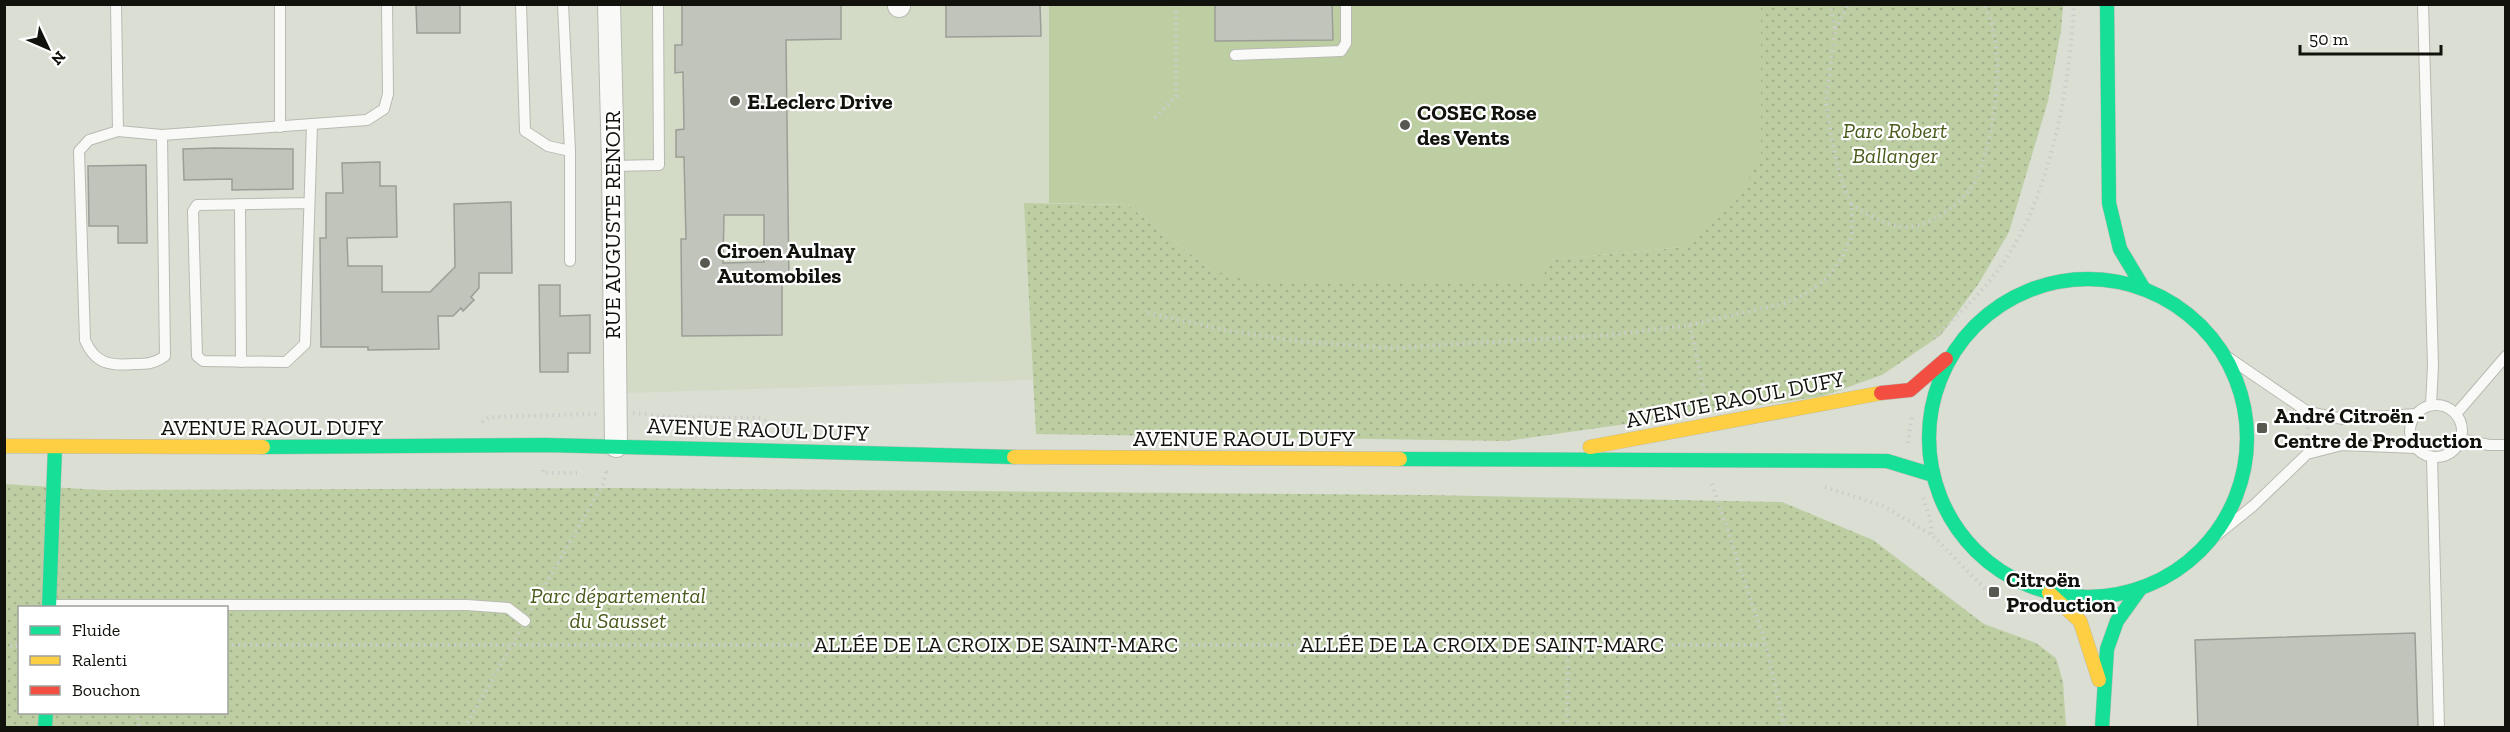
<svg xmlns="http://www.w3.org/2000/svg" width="2510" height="732" viewBox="0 0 2510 732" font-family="'Zilla Slab',serif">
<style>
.built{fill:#d3dbc7}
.park{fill:url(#park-dots);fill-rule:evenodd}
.pitch{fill:#becea3}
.building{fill:#c0c4bb;stroke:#9b9e96;stroke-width:1.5;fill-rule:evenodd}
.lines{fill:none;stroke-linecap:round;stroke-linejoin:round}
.lane-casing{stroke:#b7bab1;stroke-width:12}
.street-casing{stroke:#b7bab1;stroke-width:24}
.fast-casing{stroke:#b7bab1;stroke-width:15}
.slow-casing{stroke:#b7bab1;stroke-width:15}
.jam-casing{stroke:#b7bab1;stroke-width:15}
.path{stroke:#cccdca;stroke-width:4;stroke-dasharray:1.5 4.5;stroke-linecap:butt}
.lane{stroke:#f9faf8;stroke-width:10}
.street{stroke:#f9faf8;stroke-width:22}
.fast{stroke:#16e098;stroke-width:14}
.slow{stroke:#ffcf43;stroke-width:14}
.jam{stroke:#f24e42;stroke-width:14}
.poi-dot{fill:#575951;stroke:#fff;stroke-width:2}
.labels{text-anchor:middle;stroke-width:4.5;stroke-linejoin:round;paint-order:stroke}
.poi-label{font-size:22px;font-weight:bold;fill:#10120b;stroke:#fff;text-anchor:start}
.park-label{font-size:22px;font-style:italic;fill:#495c1c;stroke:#fff}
.street-label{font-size:22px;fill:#10120b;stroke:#fff}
</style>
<defs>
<pattern id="park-dots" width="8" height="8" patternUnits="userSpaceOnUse" patternTransform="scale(1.5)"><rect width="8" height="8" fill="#becea3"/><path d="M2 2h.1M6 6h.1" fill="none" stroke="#a2b08b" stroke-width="1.8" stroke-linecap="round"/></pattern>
</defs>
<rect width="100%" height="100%" fill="#daded3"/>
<path class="built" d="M621,5H1049V203H1024L1033,380L627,393Z"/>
<g class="park">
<path d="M1760,5H2063L2061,30L2048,101L2009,232L1979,283L1941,335L1882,375L1823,396L1506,441L1036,434L1024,203L1128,205L1211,270L1548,260L1683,247Z"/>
<path d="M4,484L100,490L612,488L1426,495L1782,502L1873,540L1984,624L2036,643L2056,658L2063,682L2066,727H5ZM20,608H226V712H20Z"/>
</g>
<path class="pitch" d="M1049,5H1761V157L1735,203L1683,247L1549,260L1542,281L1255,283L1211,270L1128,205L1049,203Z"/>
<g class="building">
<path d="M416,4H460V33H417Z"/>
<path d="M682,4H841V39L786,40L789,283L782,284V335L682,336L681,239H686L684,157H676V130L684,129L683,72L675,73V45H682ZM724,215H764V262L723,263Z"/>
<path d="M946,4H1040L1041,36L946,37Z"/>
<path d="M1215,4H1332L1333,40L1215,41Z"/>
<path d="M215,148L293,149V189L232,190V179L184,180L183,149Z"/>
<path d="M380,162V186H396L397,237L347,238L348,266H382V292H430L455,267L454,204L511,202L512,273H479V288L471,297L474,300L463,311L461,308L453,316H438L439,349L368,350V347H321L320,238H326V193H343L342,163Z"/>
<path d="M146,165L147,243H118V226H89L88,166Z"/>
<path d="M539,285H560V316L590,315V353H568V372H540Z"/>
<path d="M2415,633L2418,728H2198L2195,640Z"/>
</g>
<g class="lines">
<defs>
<g id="lane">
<path d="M116,4L118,131L89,140L79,151L85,340C95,364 110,366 134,364C146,364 154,364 165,356L162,135"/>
<path d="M280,4V127"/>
<path d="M521,4L525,131L548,146L570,151"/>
<path d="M563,4L570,151V261"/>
<path d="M2423,4L2433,366L2431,405"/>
<path d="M1235,55L1341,51L1346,43V4"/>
<path d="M118,131L162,135L367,120L384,109L388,94L387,4"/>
<path d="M613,166L659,165L658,4"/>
<path d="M309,203L197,205L193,211L197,356L203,361L286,362L305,344L312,125"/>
<path d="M240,204L241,362"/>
<path d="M2223,354L2308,412L2343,419L2416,414"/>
<circle cx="2436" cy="431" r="26"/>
<path d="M2456,414L2506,356"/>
<path d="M2460,439L2489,445H2506"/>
<path d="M2432,457L2439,728"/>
<path d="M2208,542L2253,506L2307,454L2342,445L2416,448"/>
<path d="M53,605H467L508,608L525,621"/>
</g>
<g id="street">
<path d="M609,4L613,166L616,446"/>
<path d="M899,4V6"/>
</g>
<g id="fast">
<path d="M2107,4L2109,203L2120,249L2144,289"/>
<circle cx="2088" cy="438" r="159"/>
<path d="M263,447L545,445L1014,457"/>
<path d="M1400,459L1887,461L1933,475"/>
<path d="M49,608L55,447"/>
<path d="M45,728L46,712"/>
<path d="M2102,728L2107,649L2117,621L2140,589"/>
</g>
<g id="slow">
<path d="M4,446L263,447"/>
<path d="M1590,447L1881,393"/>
<path d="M1014,457L1400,459"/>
<path d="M2049,593L2080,621L2099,680"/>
</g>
<path id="jam" d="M1881,393L1910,390L1946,359"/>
</defs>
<use href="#lane" class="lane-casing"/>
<use href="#street" class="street-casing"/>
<use href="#fast" class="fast-casing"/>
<use href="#slow" class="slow-casing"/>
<use href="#jam" class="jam-casing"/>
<g class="path">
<path d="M1835,29L1849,4"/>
<path d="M1155,118L1176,96V4"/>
<path d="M1851,204C1867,214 1883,224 1902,227C1915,228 1930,222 1941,215C1952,208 1967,196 1974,183C1995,142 2009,45 1983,4"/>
<path d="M1148,313L1229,331L1305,342L1392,348L1611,335L1690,325L1786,303L1807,293L1826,279L1842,258L1851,237L1853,223L1851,204L1840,176L1832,141L1826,102L1835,29L1830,4"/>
<path d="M1690,325L1706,400"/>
<path d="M1935,337C1959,314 1982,293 2001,266C2050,199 2070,86 2074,4"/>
<path d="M1958,338L1972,328"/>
<path d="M633,413L673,417L762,418L776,426"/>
<path d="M482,422L490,417L596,414"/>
<path d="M2307,441L2308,425"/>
<path d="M1908,443L1912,415"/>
<path d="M543,470V473H577"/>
<path d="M1712,484L1766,645L1785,728"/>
<path d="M1825,487L1883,506L1932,535L1992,596L2028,605"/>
<path d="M1923,498L1930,518L1932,534"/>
<path d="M531,610L603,484L606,472H602"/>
<path d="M226,645H1766"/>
<path d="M4,646H20"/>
<path d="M138,712L139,728"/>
<path d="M465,728L519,632"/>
<path d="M1567,728L1568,644"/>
</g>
<use href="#lane" class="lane"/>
<use href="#street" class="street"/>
<use href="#fast" class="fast"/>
<use href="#slow" class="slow"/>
<use href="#jam" class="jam"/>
</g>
<g class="poi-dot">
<circle cx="735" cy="101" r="6"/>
<circle cx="1405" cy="125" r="6"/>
<circle cx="705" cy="263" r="6"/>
<rect x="2256" y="422" width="12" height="12" rx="3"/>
<rect x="1988" y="586" width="12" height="12" rx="3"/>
</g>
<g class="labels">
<g class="poi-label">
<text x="747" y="109">E.Leclerc Drive</text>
<text x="1417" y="120">COSEC Rose<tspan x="1417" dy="25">des Vents</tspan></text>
<text x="717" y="258">Ciroen Aulnay<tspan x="717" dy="25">Automobiles</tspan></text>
<text x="2274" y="423">André Citroën -<tspan x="2274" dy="25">Centre de Production</tspan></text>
<text x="2006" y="587">Citroën<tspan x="2006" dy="25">Production</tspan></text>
</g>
<g class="park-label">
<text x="1895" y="138">Parc Robert<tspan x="1895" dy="25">Ballanger</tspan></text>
<text x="618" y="603">Parc départemental<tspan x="618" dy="25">du Sausset</tspan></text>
</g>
<g class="street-label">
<text transform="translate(612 225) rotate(-90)" y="8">RUE AUGUSTE RENOIR</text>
<text transform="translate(1735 399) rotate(-11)" y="8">AVENUE RAOUL DUFY</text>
<text x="272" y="435">AVENUE RAOUL DUFY</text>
<text transform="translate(758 429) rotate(2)" y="8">AVENUE RAOUL DUFY</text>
<text x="1244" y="446">AVENUE RAOUL DUFY</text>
<text x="996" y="652">ALLÉE DE LA CROIX DE SAINT-MARC</text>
<text x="1482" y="652">ALLÉE DE LA CROIX DE SAINT-MARC</text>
</g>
</g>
<rect width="2510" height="732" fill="none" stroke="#10120b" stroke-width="12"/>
<rect x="18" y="606" width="210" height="108" fill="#ffffff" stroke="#9fa09d" stroke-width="1.5"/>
<rect x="30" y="626" width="30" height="9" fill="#16e098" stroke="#9fa09d" stroke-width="1.5"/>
<text x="72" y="636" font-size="18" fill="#10120b">Fluide</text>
<rect x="30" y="656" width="30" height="9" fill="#ffcf43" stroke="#9fa09d" stroke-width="1.5"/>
<text x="72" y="666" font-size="18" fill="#10120b">Ralenti</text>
<rect x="30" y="686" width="30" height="9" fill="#f24e42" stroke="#9fa09d" stroke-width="1.5"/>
<text x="72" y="696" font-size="18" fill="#10120b">Bouchon</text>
<g transform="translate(48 48) rotate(134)" stroke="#ffffff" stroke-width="4.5" paint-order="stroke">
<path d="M0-4.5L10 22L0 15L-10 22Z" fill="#10120b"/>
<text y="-9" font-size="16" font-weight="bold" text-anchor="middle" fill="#10120b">N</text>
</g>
<path d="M2300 45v9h141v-9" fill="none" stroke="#10120b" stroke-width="3"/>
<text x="2309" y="45" font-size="18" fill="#10120b" stroke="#ffffff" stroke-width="4.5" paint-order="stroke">50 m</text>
</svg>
